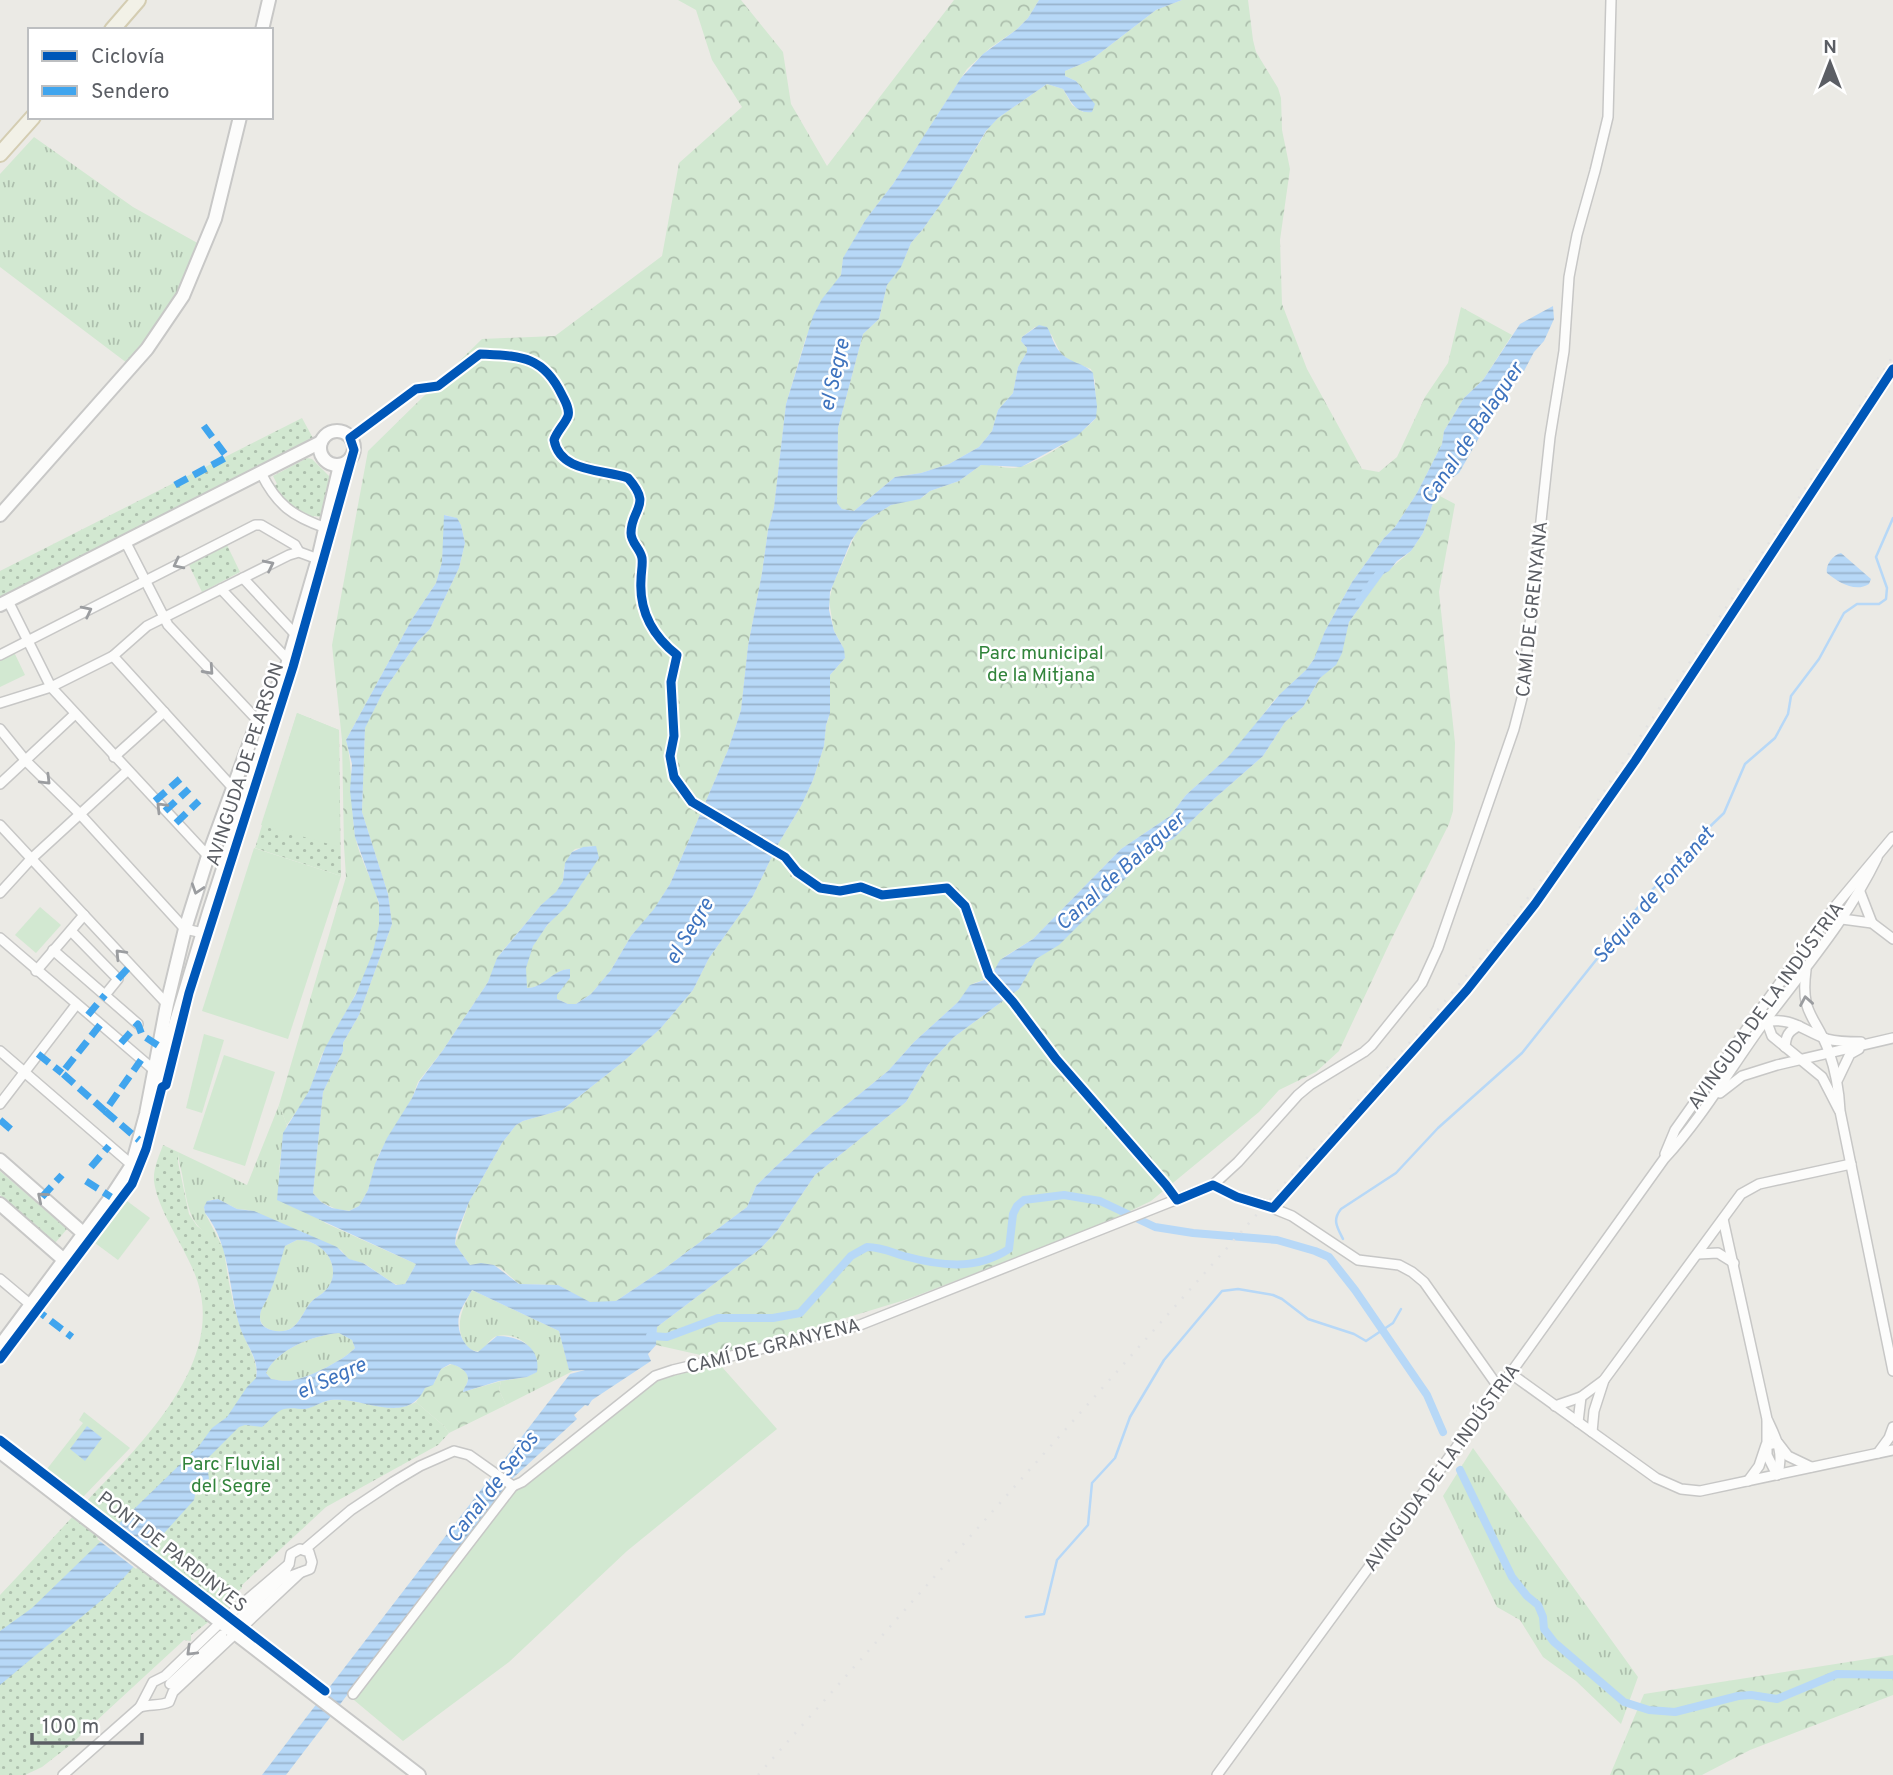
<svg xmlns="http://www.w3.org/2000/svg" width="1893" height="1775" viewBox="0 0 1893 1775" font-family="Overpass,sans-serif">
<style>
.grass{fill:url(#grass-tufts)}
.forest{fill:url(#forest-crowns)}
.park{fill:url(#park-dots)}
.garden{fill:#d2e8d1}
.water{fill:url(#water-rules);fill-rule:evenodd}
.pier{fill:#ebeae5}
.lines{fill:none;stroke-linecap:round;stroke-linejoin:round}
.stream{stroke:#b7d8f7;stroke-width:2.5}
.canal{stroke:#b7d8f7;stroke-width:8}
.street-casing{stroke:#c7c7c6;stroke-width:12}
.secondary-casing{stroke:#c8c8c7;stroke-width:16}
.primary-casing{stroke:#d4cdb2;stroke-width:18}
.street{stroke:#fcfcfb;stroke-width:9}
.secondary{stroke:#fcfcfb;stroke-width:12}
.primary{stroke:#f2f1e7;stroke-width:14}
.rail{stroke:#e2e2e2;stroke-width:2.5;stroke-dasharray:2 9;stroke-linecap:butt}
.quiet{stroke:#40a5ee;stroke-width:7;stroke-dasharray:14 7;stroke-linecap:butt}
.cycleway-casing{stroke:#fff;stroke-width:13}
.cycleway{stroke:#0057b8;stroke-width:9}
.oneway{stroke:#9b9da0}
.labels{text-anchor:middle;stroke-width:5;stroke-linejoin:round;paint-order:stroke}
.street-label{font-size:19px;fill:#5b5e64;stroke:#fff}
.park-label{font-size:19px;fill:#31843b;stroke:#fff}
.water-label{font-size:21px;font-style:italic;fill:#3e73be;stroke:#fff}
</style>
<defs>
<pattern id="grass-tufts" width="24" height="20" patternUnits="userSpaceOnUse" patternTransform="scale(1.75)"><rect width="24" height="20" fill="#d2e8d1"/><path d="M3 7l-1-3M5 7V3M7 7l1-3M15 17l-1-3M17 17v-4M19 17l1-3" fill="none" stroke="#adbfad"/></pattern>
<pattern id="forest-crowns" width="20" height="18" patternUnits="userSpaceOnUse" patternTransform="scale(1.75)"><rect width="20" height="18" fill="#d2e8d1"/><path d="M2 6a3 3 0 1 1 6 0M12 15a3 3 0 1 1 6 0" fill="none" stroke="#adbfad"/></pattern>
<pattern id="park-dots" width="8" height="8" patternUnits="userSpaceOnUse" patternTransform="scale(1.75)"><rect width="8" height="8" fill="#d2e8d1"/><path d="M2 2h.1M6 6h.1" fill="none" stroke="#adbfad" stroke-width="1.8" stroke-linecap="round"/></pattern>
<pattern id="water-rules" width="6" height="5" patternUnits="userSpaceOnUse" patternTransform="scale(1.75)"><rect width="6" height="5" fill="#b7d8f7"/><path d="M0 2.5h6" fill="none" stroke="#98b2cc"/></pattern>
</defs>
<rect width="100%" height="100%" fill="#ebeae5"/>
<g class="grass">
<path d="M34,137L133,207L201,245C179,291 161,324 127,363L0,267V174Z"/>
<path d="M279,1105L287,1125L283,1137L279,1172L325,1223L416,1264L405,1284L400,1286L393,1283L365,1264L348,1259L341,1250L301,1232L248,1210L237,1209L218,1199L210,1200L204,1207L205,1213L221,1244C190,1226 189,1213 183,1180C182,1170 178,1162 178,1152L247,1185Z"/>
<path d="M297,1240C309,1240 318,1244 326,1253C335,1264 336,1281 325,1291C321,1295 316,1297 312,1301C304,1309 302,1320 293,1327C284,1335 259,1332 260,1316C260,1309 265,1303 268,1297C275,1280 279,1263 285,1246Z"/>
<path d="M472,1290L559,1331L569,1369L573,1371L506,1405L499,1390L501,1381L527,1377L536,1372C540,1351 520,1331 497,1336C490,1338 486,1347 481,1352L470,1350C452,1331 461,1310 472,1290Z"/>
<path d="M339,1333L352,1340L355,1348C344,1360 310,1377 294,1380C286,1382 278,1380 271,1379L266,1373C277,1349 314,1335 339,1333Z"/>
<path d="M1473,1448L1638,1677L1621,1724L1576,1681L1543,1657L1520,1620L1497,1607L1443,1496Z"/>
</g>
<g class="forest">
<path d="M678,0H741L783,52L791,104L827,166L954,0H1039L1028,18L1016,30L990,48L967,69L893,184L866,219L843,259L841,275L806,337L786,404L774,507L768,530L762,573L748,646L741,710L728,750L670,884L654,910L631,936L611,970L591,994L576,1004H568L557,999L556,995L570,978V969C554,969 544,988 527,988C512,944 572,909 587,873C591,865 591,854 592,846L575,849L572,852L564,868L563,881L556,893L541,905L500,954L488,982L443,1050L418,1082L412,1098L378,1156L368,1190L359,1206L349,1211L336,1209L321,1202L313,1193L323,1092L343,1051V1043L359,1015L392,924L388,894L362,812L365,727L383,692L418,641L430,629L459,568L465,543L461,525L456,518L445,515L442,562L436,583L412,619L346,740C354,771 350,803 355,835C359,860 375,882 379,906C387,947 345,1014 325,1049C318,1060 316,1076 310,1089C305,1101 295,1113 287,1125L279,1105L346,877L344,846L342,740L332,645L368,451L482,339L555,336L662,256L679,163L742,107L712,60L696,10Z"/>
<path d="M1182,0H1248L1253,40L1256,52L1278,88L1281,98L1282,130L1290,169L1280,240L1282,304L1307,369L1362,469L1379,472L1397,457L1425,397L1448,363L1461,307L1512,335L1483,380L1464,398L1444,431L1442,444L1417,493L1395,527L1384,538L1352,582L1325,631L1316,656L1306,670L1274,700L1250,732L1228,757L1186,795L1170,816L1121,849L1033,939L1004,957L990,978L974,983L968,989L958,1002L914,1042L888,1071L813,1132L772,1170L756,1186L747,1207L664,1269L616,1301L595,1303L586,1301L558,1285L519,1284L501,1268L490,1264L470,1265L455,1244L469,1202L502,1143L516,1125L523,1121L562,1110L624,1061L660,1029L693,990L709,958L753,896L777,846L801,806L813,780L824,746L826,725L829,717L830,675L845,658L842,645L834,631L829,601L833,584L856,533L864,522L891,505L923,497L930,491L959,481L981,465C992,463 1003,469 1014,468C1034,466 1083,434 1096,418L1095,381L1091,369L1072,362L1061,354L1051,334L1035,327L1022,337L1021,341L1027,348V352L1018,367L1013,393L998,410L992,431L979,447L949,464L921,473L895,477L854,511L842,509L837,503L838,428L863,334L879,319L887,285L906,255L911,243L923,229L954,185L989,127L998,118L1047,84L1063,89L1072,105L1083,112L1094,104L1076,81L1065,76V71L1091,60L1156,10Z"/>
<path d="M1436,494L1455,504L1439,592L1455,743L1453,811L1449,824L1392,938L1339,1051L1316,1072L1279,1090L1259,1112L1151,1201L1099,1226L908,1299L714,1358L656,1345L657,1327L760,1249L777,1231L815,1175L906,1102L928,1065L954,1037L1019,989L1035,959L1059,944L1140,864L1151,850L1173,839L1214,799L1263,756L1285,722L1303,707L1320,678L1338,661L1349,622L1362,604L1365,592L1378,577L1385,573L1411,551L1423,533Z"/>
<path d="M452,1364C459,1366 472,1373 467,1383C466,1386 463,1389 463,1392L501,1381L499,1390L506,1405L449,1433L444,1426L416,1402L425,1388L434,1383L441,1369Z"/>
<path d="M1893,1655V1695L1750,1750L1702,1775H1610L1644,1694Z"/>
</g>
<g class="park">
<path d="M302,418L314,440L0,599V571Z"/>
<path d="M307,458L312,459L332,479L321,517L314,516L313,519L292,508L272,487L277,484L273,476Z"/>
<path d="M226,543L240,572L202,592L188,563Z"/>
<path d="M297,713L339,730L341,876L255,848Z"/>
<path d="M163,1145L178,1152V1162L189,1214L197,1226L221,1244L224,1250C227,1274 232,1303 240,1326C245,1344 259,1359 256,1378L304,1409C314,1407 322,1401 332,1400C359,1397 390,1417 416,1402L444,1426L449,1433L438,1445L326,1507L242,1585V1588L230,1598L234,1603L191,1635V1641L184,1640L69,1746L42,1767L25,1775H0V1595C30,1564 58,1532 87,1501C138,1447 224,1366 198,1283C188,1250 158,1213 154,1181C153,1169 159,1156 163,1145Z"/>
<path d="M0,1171L67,1229L55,1243L0,1195Z"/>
</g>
<g class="garden">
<path d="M14,652L25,675L0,687V659Z"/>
<path d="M297,713L339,730L340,847L261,825Z"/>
<path d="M254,848L341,876L288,1039L202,1011Z"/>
<path d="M40,907L61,925L36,953L15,935Z"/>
<path d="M204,1034L224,1040L202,1113L186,1108Z"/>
<path d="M224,1055L275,1072L245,1166L193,1149Z"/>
<path d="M127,1201L150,1218L118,1260L95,1243Z"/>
<path d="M714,1358L777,1429L627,1551L509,1662L403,1741L348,1695L516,1489L648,1383L673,1370Z"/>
<path d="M84,1412L130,1448L83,1497L47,1469L83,1423L79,1420Z"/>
</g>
<g class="water">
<path d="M1039,0H1182L1156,10L1091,60L1065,71V76L1076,81L1095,104L1092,112C1075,114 1071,101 1063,89L1047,84L998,118L986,131L954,185L923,229L911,243L901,267L887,285L879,319L863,334L838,428L837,503L842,509L854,511L895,477L921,473L949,464L979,447L992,431L998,410L1013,393L1018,367L1027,352V348L1021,341L1022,337L1039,325L1047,327C1052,335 1053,345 1060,352C1069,363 1085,363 1093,373L1097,406L1096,418L1076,437L1021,467L981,465L959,481L930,491L920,499L891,505L864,522L851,541L830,592L829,610L834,631L844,649L845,658L830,675V713L826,725L824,746L813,780L801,806L777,846L753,896L709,958L693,990L660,1029L624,1061L562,1110L523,1121L516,1125L502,1143L469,1202L456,1235L455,1244L470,1265L481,1263L494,1265L519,1284L558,1285L590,1302L616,1301L664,1269L747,1207L756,1186L772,1170L813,1132L888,1071L914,1042L958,1002L970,985L990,978L1000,960L1033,939L1121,849L1170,816L1186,795L1228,757L1280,694L1306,670L1314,659L1325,631L1352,582L1384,538L1395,527L1417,493L1442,444L1444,431L1464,398L1483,380L1520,324L1553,306L1554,319L1544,341L1534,352L1524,371L1506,390L1459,473L1445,483L1436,494L1423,533L1411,551L1397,561L1389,571L1378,577L1365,592L1362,604L1349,622L1342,653L1336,665L1320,678L1303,707L1285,722L1263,756L1214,799L1173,839L1151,850L1140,864L1059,945L1036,959L1019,989L954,1037L928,1065L906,1102L815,1175L777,1231L760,1249L657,1327L656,1345L648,1354L651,1361L592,1400L588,1406L585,1405L574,1415L577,1419L513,1478L286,1775H262L570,1374L585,1370L573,1371L569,1370L559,1331L472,1290C468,1298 461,1307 459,1316C456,1329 464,1350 478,1352L497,1336C520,1336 541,1347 537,1372L527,1377L499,1381L463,1392C463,1389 466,1386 467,1383C472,1372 457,1365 450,1364L441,1369L433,1385L425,1388C407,1427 363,1396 331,1400C321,1401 314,1408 305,1409C296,1409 285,1406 278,1412C272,1417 268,1422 262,1427L245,1425L239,1427L208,1458L207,1464L209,1479L196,1491L194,1500L109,1594L0,1685V1631L32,1608L199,1446L212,1428L227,1417L247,1387L256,1378C260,1359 245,1344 240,1327C228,1290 231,1245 205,1213L204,1207L207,1201L218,1199L237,1209L254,1211L337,1247L349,1259L363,1263L396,1285L405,1284L416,1264L277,1200L283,1133L309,1091L325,1048L356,994L373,952L379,925V903L355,837L350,790L352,764L346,740L412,619L436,583L442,562L444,515L457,518L461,525L465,543L459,568L430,629L418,641L383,692L365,728L362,812L388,894L392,924L359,1015L343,1043V1051L323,1092L313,1193L321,1202L332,1208L349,1211L359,1206L368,1190L375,1164L387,1138L412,1098L419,1082L443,1050L488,982L497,958L541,905L556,892L563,881L565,863L572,852L583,847L596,846L599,858L566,907L548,924L533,946L526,968L527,988C544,988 553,969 570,969V978L557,995V999L568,1004H576L591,994L611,970L631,936L654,909L670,884L728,750L741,710L748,646L762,573L768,530L774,507L786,404L813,316L822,299L841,275L843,258L866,219L893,184L961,78L983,54L1016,30L1028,18ZM297,1240C309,1240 318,1244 326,1253C335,1264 336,1280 325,1291C321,1295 316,1297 312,1301C304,1309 302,1320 293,1327C284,1335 259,1332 260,1317C260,1309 265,1304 268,1297C275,1281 280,1263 285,1246ZM339,1333L352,1340L355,1348C344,1360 310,1377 294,1380C286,1382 278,1380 271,1379L266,1373C277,1349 314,1335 339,1333Z"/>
<path d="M1841,553L1871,579L1869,584C1855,593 1838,582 1827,573C1825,565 1833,555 1841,553Z"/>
<path d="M87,1426L102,1438L85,1461L70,1449Z"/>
</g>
<path class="pier" d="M113,1523L152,1552L136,1569L97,1539Z"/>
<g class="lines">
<g class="stream">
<path d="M1343,1239C1337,1227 1332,1220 1341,1209L1396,1173L1438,1128L1522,1053L1651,891L1680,861L1696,840L1724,813L1745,764L1775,738L1788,714L1791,696L1819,659L1844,613L1857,604H1879L1886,599L1887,588L1876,557L1893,518"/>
<path d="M1026,1617L1044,1614L1057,1560L1088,1525L1092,1483L1115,1458L1130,1417L1164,1360L1222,1291L1238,1289L1273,1295L1282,1299L1308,1319L1354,1334L1366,1341L1393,1323L1401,1309"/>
</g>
<g class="canal">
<path d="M1359,601L1380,572"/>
<path d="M650,1336L667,1337L718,1318H773L800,1313L851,1256L867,1247C880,1247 891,1252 904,1256C941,1266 975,1271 1009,1249L1013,1214L1017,1206L1024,1200L1064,1195L1100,1201L1155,1227L1193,1233L1277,1240L1315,1251L1329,1257L1355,1290L1427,1395L1443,1432"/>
<path d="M1460,1470L1512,1577L1527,1596L1538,1605L1543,1617L1544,1629L1554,1642L1624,1702L1649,1710L1675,1712L1738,1696L1751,1695L1777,1699L1837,1674L1893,1675"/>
</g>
<defs>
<g id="street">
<path d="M261,473C277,505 292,516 326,528"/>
<path d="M125,541L168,625L260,723"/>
<path d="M243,578L295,634"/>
<path d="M221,589L288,660"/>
<path d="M8,601L51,687L208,856L225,864"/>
<path d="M0,655L255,525H261L295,545L299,552"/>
<path d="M113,656L233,788"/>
<path d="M0,703L51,687L113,656L147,626L289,555L299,552L318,559"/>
<path d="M0,729L26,761L79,813L185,929L203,933"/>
<path d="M114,757L164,712"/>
<path d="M0,784L75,714"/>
<path d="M0,825L167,1004"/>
<path d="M1860,892L1872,923"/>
<path d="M0,893L31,859L127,771"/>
<path d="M1842,919L1872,923L1893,939"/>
<path d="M71,931L118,979L105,995"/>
<path d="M0,938L154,1070"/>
<path d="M53,950L138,1024"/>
<path d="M1806,970C1800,1016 1816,1015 1829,1052C1836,1072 1839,1090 1840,1111L1893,1371"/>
<path d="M36,971L84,915"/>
<path d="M1765,1017L1772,1036L1822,1077L1839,1110"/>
<path d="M1764,1022C1792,1016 1803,1031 1827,1039C1838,1042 1850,1042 1861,1042"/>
<path d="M1785,1047C1786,1036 1788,1031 1799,1026"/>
<path d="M0,1051L132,1165"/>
<path d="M1838,1079L1850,1054L1859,1049"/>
<path d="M1720,1093L1742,1076L1777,1065L1893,1038"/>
<path d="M0,1104L76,1005"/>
<path d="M1665,1154L1675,1130L1748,1027L1837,904L1893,837"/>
<path d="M1213,1185L1237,1197L1265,1205L1292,1216L1358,1260L1399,1265L1412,1272L1424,1282L1499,1388"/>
<path d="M1723,1219L1767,1419C1776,1438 1785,1454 1777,1475"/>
<path d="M1698,1254L1718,1253L1734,1263"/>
<path d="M0,1279L31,1305"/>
<path d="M1510,1373L1656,1478L1681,1489L1700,1491L1893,1450"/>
<path d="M1555,1406L1581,1397L1604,1380L1741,1194L1759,1184L1851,1164"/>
<path d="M1767,1421V1455L1777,1475"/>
<path d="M1578,1422L1581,1397"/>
<path d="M1592,1432L1594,1411L1604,1380"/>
<path d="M1878,1453L1889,1438L1893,1427"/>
<path d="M1748,1481L1759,1466L1766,1445L1778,1443L1788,1456L1811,1467"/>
<path d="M304,1550L351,1510L393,1482L420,1466L454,1451L469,1455L513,1486L522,1482L655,1376L673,1370L860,1325L1213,1185L1238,1162L1298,1095L1310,1085L1364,1052L1372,1045L1422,983L1438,948L1514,729L1522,698L1550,437L1564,351L1569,277L1577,235L1595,171L1608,117L1611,0"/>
<path d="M240,1618L280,1580L289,1564L291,1554L300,1549L309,1552L312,1562L310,1569L280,1580"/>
<path d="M170,1684L222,1635"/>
<path d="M353,1694L513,1486"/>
<path d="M140,1707C149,1704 161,1706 169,1702L173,1692L300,1573"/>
<path d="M63,1775L140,1707L153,1682L165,1676L221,1622L289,1564"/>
<path d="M1217,1775L1515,1367L1664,1159C1703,1117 1731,1067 1765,1021C1805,968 1848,918 1877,858"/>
</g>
<g id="secondary">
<path d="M262,30L269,0"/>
<circle cx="337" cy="448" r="17"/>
<path d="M0,515L147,349L183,296L215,219L240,117"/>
<path d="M0,605L321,442"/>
<path d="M159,1078L209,912L270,724L318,559L340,465"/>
<path d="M0,1160L83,1233"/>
<path d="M0,1204L64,1260"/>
<path d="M0,1346L111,1197L132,1165L146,1114L167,1004L185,929L208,856L257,723L283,676"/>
<path d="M0,1452L419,1775"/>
</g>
<g id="primary">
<path d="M112,30L138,0"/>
<path d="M0,154L33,117"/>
</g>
</defs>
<use href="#street" class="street-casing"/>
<use href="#secondary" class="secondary-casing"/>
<use href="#primary" class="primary-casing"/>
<use href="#street" class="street"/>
<use href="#secondary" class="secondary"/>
<use href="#primary" class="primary"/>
<path class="rail" d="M758,1775L1420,1031L1497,939L1575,835L1893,356"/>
<g class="quiet">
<path d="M175,485L227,457L201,422"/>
<path d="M155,801L180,779"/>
<path d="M165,811L189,789"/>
<path d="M176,823L199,801"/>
<path d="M118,979L131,965"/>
<path d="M88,1015L105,995"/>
<path d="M100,1025L62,1073L105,1111L141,1060"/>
<path d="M121,1043L138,1024L142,1035L159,1046"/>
<path d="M38,1054L62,1073"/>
<path d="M105,1111L139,1140"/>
<path d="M0,1120L14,1132"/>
<path d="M91,1167L109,1146"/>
<path d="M86,1181L111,1197"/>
<path d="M42,1197L62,1175"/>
<path d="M34,1308L72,1337"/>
</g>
<defs>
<g id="cycleway">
<path d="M0,1359L132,1184L146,1149L162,1087L166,1085L189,993L293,667L354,450L350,438L416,389L438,386L480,354C520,356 543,355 562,395C565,401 570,409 568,416C565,424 557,431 554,440C560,473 603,469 628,478C653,506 631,508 631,533C631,543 640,548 642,558C643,565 641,572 641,580C639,611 653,636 677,655L671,682L674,736L670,756L674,777L692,802L785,857L797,872L820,888L840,891L861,887L882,895L947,888L965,906L989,975L1013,1002L1056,1059L1166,1185L1177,1200L1213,1185L1237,1197L1273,1208L1467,990L1535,904L1635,761L1893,369"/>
<path d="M0,1440L325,1691"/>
</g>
</defs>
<use href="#cycleway" class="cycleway-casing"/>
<use href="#cycleway" class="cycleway"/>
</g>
<defs><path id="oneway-chevron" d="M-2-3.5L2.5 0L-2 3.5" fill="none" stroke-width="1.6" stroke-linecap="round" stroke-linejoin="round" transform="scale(1.75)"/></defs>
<g class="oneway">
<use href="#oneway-chevron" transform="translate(178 564) rotate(153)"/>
<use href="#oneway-chevron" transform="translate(269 565) rotate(-26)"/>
<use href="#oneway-chevron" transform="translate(87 611) rotate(-27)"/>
<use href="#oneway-chevron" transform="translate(209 670) rotate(48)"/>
<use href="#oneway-chevron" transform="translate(46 780) rotate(45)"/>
<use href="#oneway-chevron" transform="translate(161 807) rotate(-134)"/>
<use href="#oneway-chevron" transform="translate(197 889) rotate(108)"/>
<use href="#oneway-chevron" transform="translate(120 954) rotate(-133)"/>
<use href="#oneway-chevron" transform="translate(1806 1001) rotate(-100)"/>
<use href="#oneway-chevron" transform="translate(42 1197) rotate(-140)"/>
<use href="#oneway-chevron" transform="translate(191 1651) rotate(136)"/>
</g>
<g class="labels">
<g class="street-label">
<text transform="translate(1531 609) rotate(-84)" y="7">CAMÍ DE GRENYANA</text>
<text transform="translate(244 764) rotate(-72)" y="7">AVINGUDA DE PEARSON</text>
<text transform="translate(1765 1005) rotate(-54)" y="7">AVINGUDA DE LA INDÚSTRIA</text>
<text transform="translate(773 1345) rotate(-14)" y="7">CAMÍ DE GRANYENA</text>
<text transform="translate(1441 1467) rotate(-54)" y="7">AVINGUDA DE LA INDÚSTRIA</text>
<text transform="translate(173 1551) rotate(38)" y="7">PONT DE PARDINYES</text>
</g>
<g class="park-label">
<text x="1041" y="659">Parc municipal<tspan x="1041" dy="22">de la Mitjana</tspan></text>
<text x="231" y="1470">Parc Fluvial<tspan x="231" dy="22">del Segre</tspan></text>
</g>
<g class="water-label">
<text transform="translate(834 375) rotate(-77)" y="7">el Segre</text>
<text transform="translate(1472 433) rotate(-56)" y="7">Canal de Balaguer</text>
<text transform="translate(1120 871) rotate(-42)" y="7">Canal de Balaguer</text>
<text transform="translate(1653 895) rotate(-49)" y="7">Séquia de Fontanet</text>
<text transform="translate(689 931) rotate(-59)" y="7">el Segre</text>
<text transform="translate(331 1378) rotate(-24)" y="7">el Segre</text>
<text transform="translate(492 1487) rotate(-52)" y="7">Canal de Seròs</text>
</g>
</g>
<rect x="28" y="28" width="245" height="91" fill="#ffffff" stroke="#bdbfc1" stroke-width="2"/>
<rect x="42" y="51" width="35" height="10" fill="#0057b8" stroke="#bdbfc1" stroke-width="2"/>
<text x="91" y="63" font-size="21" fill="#5b5e64">Ciclovía</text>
<rect x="42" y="86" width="35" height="10" fill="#40a5ee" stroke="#bdbfc1" stroke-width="2"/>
<text x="91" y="98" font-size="21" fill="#5b5e64">Sendero</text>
<g transform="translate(1830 63)" stroke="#ffffff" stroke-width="5" paint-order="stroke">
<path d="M0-5L12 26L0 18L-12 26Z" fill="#5b5e64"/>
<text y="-10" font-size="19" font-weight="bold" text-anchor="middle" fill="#5b5e64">N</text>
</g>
<path d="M32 1733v10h110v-10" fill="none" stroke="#5b5e64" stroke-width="3.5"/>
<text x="42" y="1733" font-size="21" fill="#5b5e64" stroke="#ffffff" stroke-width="5" paint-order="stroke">100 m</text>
</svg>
